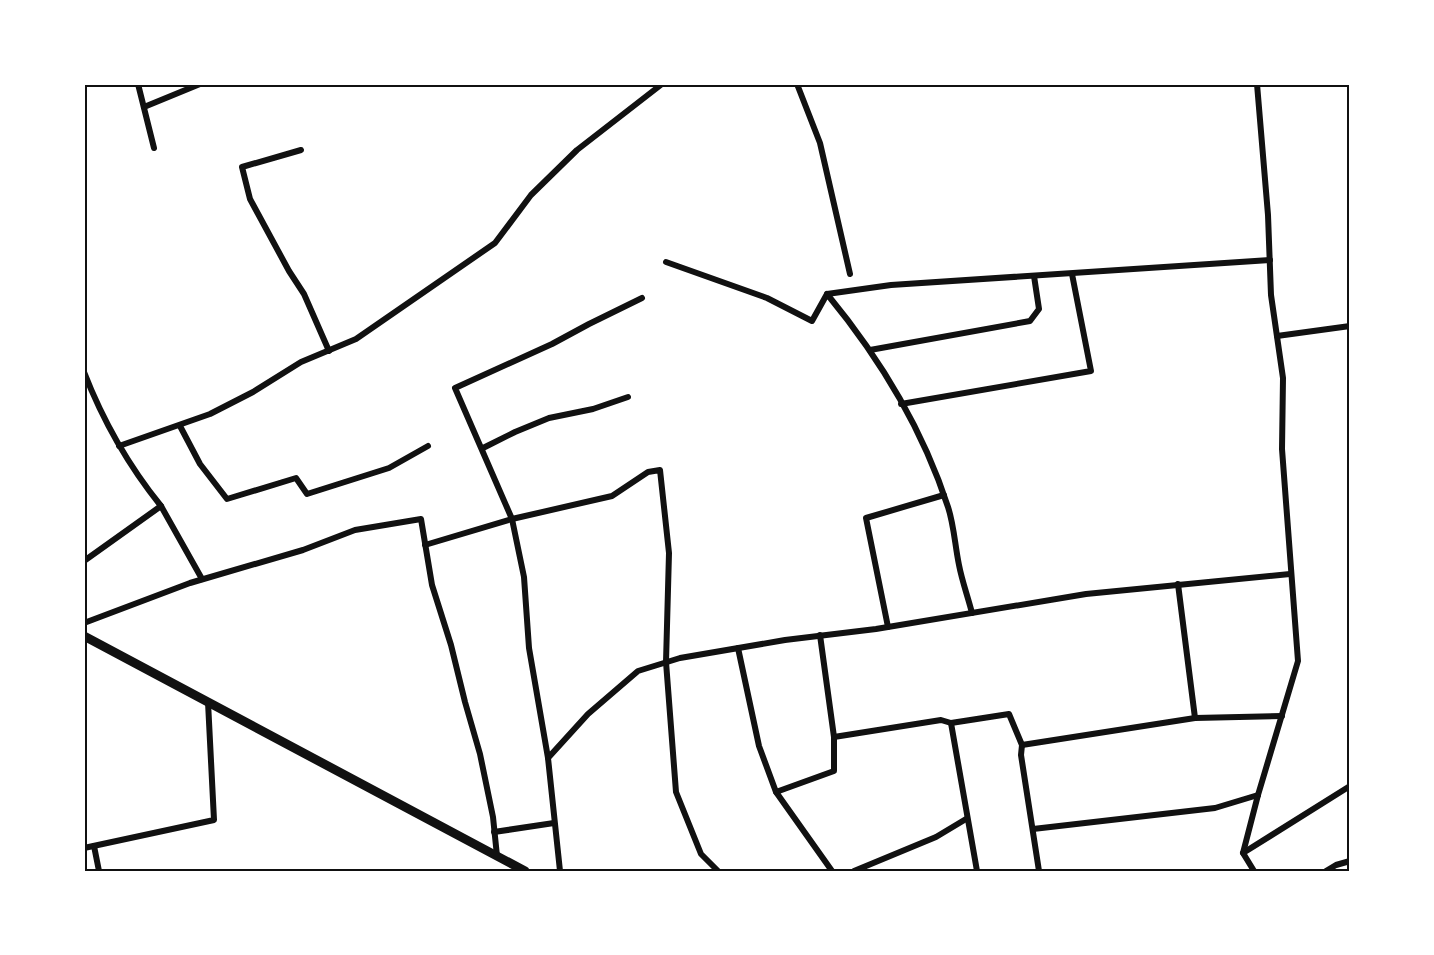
<svg xmlns="http://www.w3.org/2000/svg" width="1434" height="955" viewBox="0 0 1434 955" font-family="Mulish,sans-serif">
<style>
.lines{fill:none;stroke-linecap:round;stroke-linejoin:round}
.minor{stroke:#111;stroke-width:6}
.secondary{stroke:#111;stroke-width:9}
.neatline{fill:none;stroke:#111;stroke-width:2}
</style>
<rect width="100%" height="100%" fill="#fff"/>
<g class="lines">
<g class="minor">
<path d="M138,84L154,148"/>
<path d="M797,84L820,143L850,274"/>
<path d="M144,107L200,84"/>
<path d="M301,150L242,167L250,199L289,271L304,294L329,351"/>
<path d="M666,262L767,298L812,321L827,294C879,357 923,430 948,507C954,525 955,546 959,565C962,581 968,597 972,613"/>
<path d="M827,294L891,285L1270,260"/>
<path d="M1277,336L1350,326"/>
<path d="M870,350L1030,321L1039,309L1034,276"/>
<path d="M84,372C103,421 128,465 161,506L84,561"/>
<path d="M901,404L1091,371L1072,274"/>
<path d="M180,426L200,464L227,499L296,478L307,494L389,468L428,446"/>
<path d="M119,446L210,414L253,392L301,362L356,339L495,243L531,195L577,150L662,84"/>
<path d="M483,448L515,432L549,418L593,409L628,397"/>
<path d="M161,506L202,579"/>
<path d="M425,545L512,519L612,496L648,472L660,470L669,553L666,662L676,792L701,854L718,871"/>
<path d="M1178,584L1195,718"/>
<path d="M84,623L190,583L303,550L355,530L421,519L432,585L451,645L465,702L480,754L493,817L497,856"/>
<path d="M888,627L866,518L944,495"/>
<path d="M820,635L834,737V771L776,792L832,871"/>
<path d="M738,648L759,746L776,792"/>
<path d="M951,723L977,871"/>
<path d="M834,737L941,720L951,723L1009,714L1022,745L1021,755L1039,871"/>
<path d="M1022,745L1195,718L1282,716"/>
<path d="M548,758L529,648L524,577L512,519L455,388L552,344L589,324L642,298"/>
<path d="M1033,829L1215,808L1258,795"/>
<path d="M494,832L554,823"/>
<path d="M94,846L99,871"/>
<path d="M84,848L214,820L208,702"/>
<path d="M1243,853L1350,786"/>
<path d="M560,871L548,758L588,714L638,671L680,658L785,640L876,629L1086,594L1290,574"/>
<path d="M854,871L936,837L966,819"/>
<path d="M1254,871L1243,853L1258,795L1298,661L1282,449L1283,378L1271,295L1268,215L1257,84"/>
<path d="M1326,871L1336,865L1350,861"/>
</g>
<path class="secondary" d="M84,636L525,871"/>
</g>
<rect width="1434" height="955" fill="none" stroke="#ffffff" stroke-width="171"/>
<rect x="86" y="86" width="1262" height="784" class="neatline"/>
</svg>
